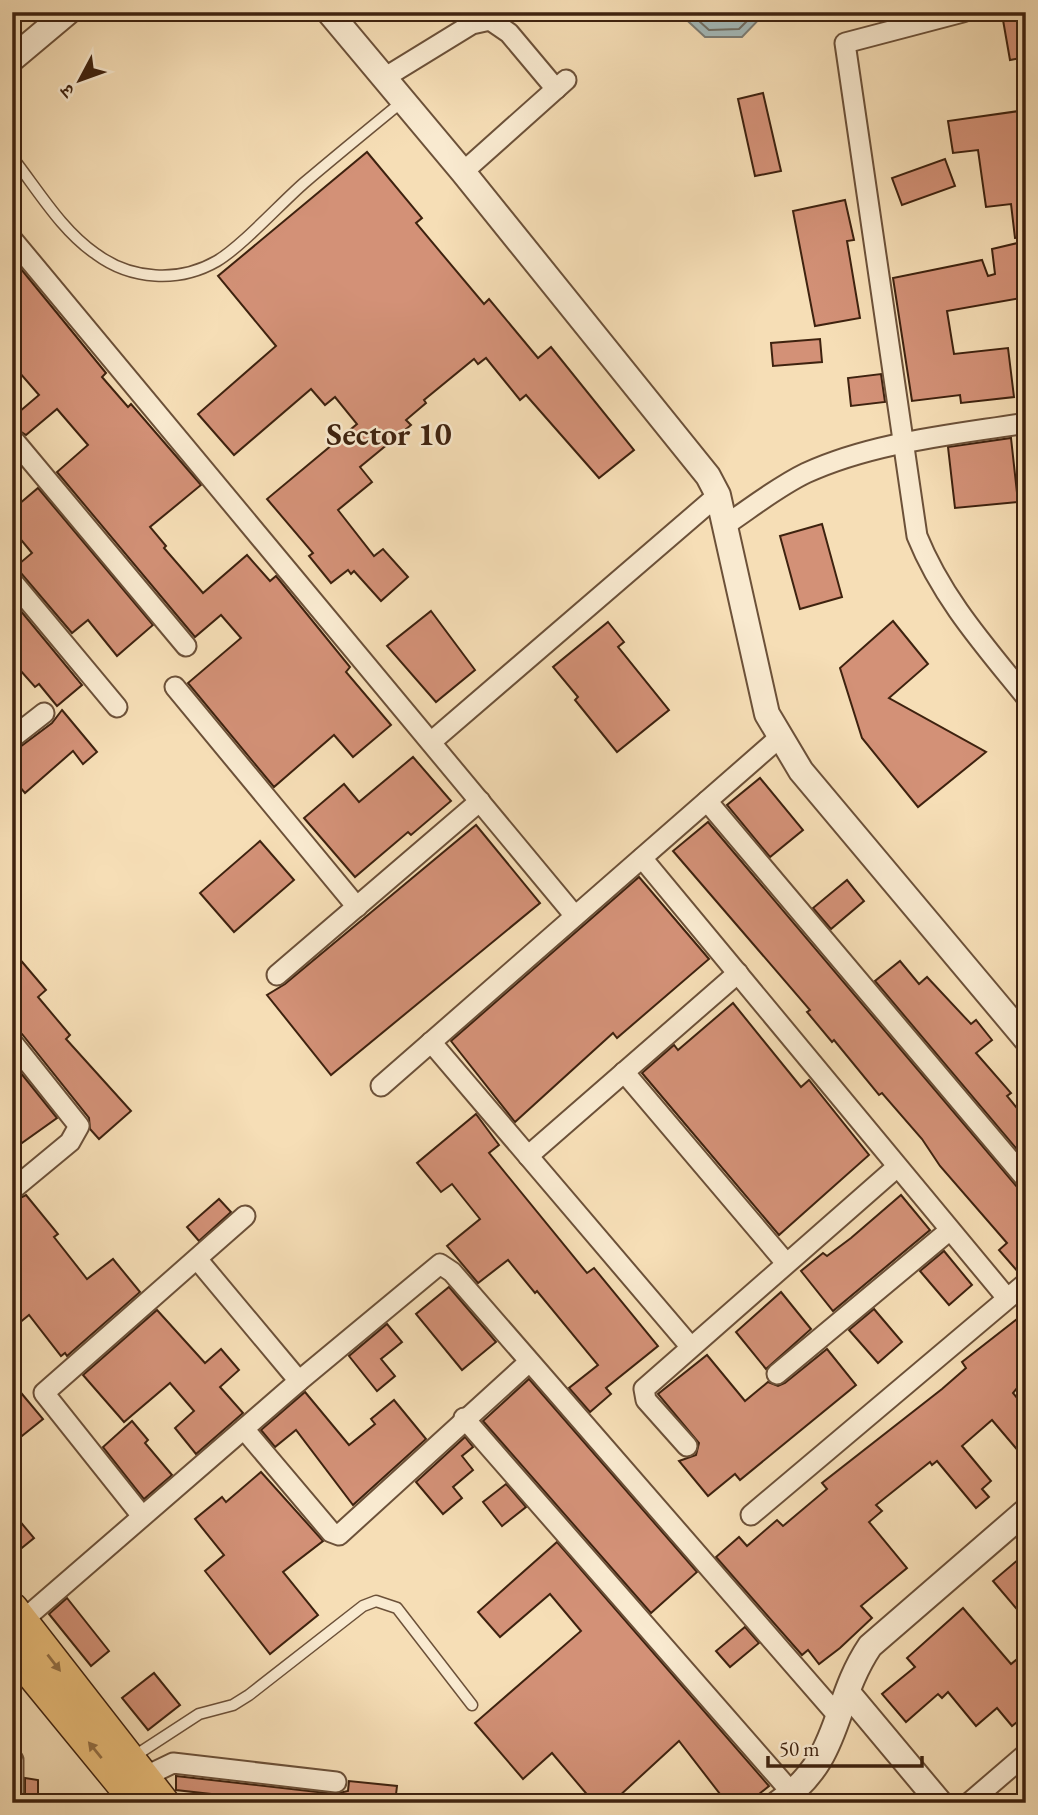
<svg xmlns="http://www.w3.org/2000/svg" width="1038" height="1815" viewBox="0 0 1038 1815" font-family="'EB Garamond','Noto Serif Devanagari',serif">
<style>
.water{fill:#a3b9ba;stroke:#7b7d76;stroke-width:2}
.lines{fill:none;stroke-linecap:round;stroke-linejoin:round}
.shore{stroke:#706e64;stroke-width:2}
.building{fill:#d39177;stroke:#3e220f;stroke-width:2}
.service-casing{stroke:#6c5139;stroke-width:13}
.minor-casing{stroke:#6c5139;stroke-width:23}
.tertiary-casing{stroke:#6c5139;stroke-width:28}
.primary-casing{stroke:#3e220f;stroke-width:35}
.service{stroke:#f9ead0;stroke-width:10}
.minor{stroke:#f9ead0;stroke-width:19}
.tertiary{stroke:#f9ead0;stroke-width:24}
.primary{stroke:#ebbf7b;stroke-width:32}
.oneway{fill:#947045}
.labels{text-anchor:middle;stroke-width:5;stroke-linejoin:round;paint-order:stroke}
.district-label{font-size:32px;font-weight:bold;fill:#3e220f;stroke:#f9ead0}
</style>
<rect width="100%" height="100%" fill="#f6deb6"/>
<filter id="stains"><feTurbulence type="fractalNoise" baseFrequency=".00286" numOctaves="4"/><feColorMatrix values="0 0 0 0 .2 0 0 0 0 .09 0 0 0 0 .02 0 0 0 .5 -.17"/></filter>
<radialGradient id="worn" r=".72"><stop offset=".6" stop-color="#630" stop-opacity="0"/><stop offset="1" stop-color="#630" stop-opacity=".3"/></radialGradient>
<path class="water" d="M678,12H766L742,37H705Z"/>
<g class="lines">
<path class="shore" d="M689,12L709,30L739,29L756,12"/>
</g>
<g class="building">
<path d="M1026,16V57L1010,60L1003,20Z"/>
<path d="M763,93L781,171L755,176L738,99Z"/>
<path d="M1026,110V237L1015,238L1011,204L986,207L978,150L953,153L948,121Z"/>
<path d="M367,152L422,218L416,223L484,304L489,299L538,358L551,347L634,450L599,478L526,395L520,400L486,358L478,364L474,359L424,400L426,403L406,420L411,425L360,467L372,482L338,510L374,556L383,549L408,577L381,601L354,571L351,574L348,570L331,583L309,556L313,553L267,499L357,424L335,397L325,405L311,389L234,455L198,414L276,346L218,276Z"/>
<path d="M945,159L955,186L902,205L892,178Z"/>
<path d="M845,200L854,240L847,241L860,318L815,326L793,211Z"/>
<path d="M1026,241V297L947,311L954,354L1008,348L1014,397L961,403L960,395L912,401L893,278L982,260L988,276L995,274L992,249Z"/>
<path d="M12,258L106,373L102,377L128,407L131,404L201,485L150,527L166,546L164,548L203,593L247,555L270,581L276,576L350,667L346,672L391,725L353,757L334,735L274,787L188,683L241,638L221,615L195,637L57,472L88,445L57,409L26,435L12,426V418L39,395L12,364Z"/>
<path d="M820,339L822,362L773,366L771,343Z"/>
<path d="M881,374L885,402L851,406L848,378Z"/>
<path d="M1011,438L1018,502L955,508L948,447Z"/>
<path d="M38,488L153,625L117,656L88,620L72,633L21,573L13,569L32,553L12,529V510Z"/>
<path d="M822,524L842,597L800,609L780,536Z"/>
<path d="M20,610L82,685L57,706L39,684L35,687L12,661V617Z"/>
<path d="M431,611L475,670L436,702L387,646Z"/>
<path d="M893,621L928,664L889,698L986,752L918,807L862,738L840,668Z"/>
<path d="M608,622L624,642L618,647L669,710L617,752L575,700L578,697L553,667Z"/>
<path d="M62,710L97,752L83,764L73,751L25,793L12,778V753L52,723Z"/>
<path d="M413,757L451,801L411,835L408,832L355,877L304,818L344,784L359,802Z"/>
<path d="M760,778L803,830L770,857L727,805Z"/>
<path d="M708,822L1017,1187L1026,1191V1271L1019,1273L999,1250L1007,1243L940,1166L922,1139L882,1093L879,1095L834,1040L832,1042L807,1012L810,1010L673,851Z"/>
<path d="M476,825L540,903L331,1075L267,995L285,984Z"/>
<path d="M260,841L294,880L234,932L200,893Z"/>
<path d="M639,877L709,959L617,1038L613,1033L515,1122L451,1041Z"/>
<path d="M847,880L864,901L831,929L813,908Z"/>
<path d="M12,950L46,990L38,997L70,1035L66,1039L131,1111L99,1139L90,1129L89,1118L22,1034L12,1030Z"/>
<path d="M900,961L919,984L927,977L971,1024L976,1020L992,1040L976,1053L1011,1093L1007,1096L1026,1119V1160L875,981Z"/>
<path d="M733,1003L801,1087L809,1080L869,1155L779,1235L642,1073L674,1045L678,1050Z"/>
<path d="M12,1062L57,1118L12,1150Z"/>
<path d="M476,1114L499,1145L489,1153L587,1273L594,1268L658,1346L606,1388L611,1394L590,1412L569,1388L598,1365L537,1291L535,1293L508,1260L478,1283L447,1246L480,1219L452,1184L441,1192L417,1163Z"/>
<path d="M26,1195L58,1234L54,1237L87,1279L113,1259L140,1292L67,1356L65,1353L61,1356L29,1315L12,1329V1202Z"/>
<path d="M901,1195L930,1230L833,1311L801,1271L823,1253L827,1256L851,1238Z"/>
<path d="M219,1199L231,1212L199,1241L187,1227Z"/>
<path d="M944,1251L972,1285L949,1305L920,1271Z"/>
<path d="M449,1287L496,1342L462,1370L416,1314Z"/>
<path d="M781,1292L811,1329L766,1369L736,1332Z"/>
<path d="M874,1309L902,1342L878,1363L849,1330Z"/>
<path d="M157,1310L205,1363L221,1349L239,1370L220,1387L243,1413L196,1454L175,1428L194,1411L170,1383L124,1422L83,1375Z"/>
<path d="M1026,1312V1377L1013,1393L1026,1409V1460L992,1420L962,1446L991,1481L982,1489L989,1497L976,1508L937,1461L932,1465L930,1462L876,1505L882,1511L869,1522L907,1568L861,1606L872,1618L840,1648L819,1664L808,1650L802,1655L716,1557L739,1537L747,1546L777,1520L783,1526L827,1489L822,1483L942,1389L966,1368L962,1362Z"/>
<path d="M387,1324L402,1342L381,1359L395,1376L377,1391L349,1356Z"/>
<path d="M827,1349L856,1385L740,1480L735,1474L708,1496L679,1461L696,1455L699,1443L658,1394L707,1355L745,1401L768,1382L778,1386L785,1383Z"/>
<path d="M529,1379L697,1572L651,1613L483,1421Z"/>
<path d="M305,1392L349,1445L375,1424L371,1419L394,1400L426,1439L353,1505L296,1430L275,1447L261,1430Z"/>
<path d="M22,1394L43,1419L12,1444V1402Z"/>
<path d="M132,1421L148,1440L145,1443L172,1475L144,1499L103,1447Z"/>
<path d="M465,1437L473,1447L462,1456L473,1470L453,1487L462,1498L443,1514L416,1482Z"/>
<path d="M261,1472L323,1541L283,1572L318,1615L270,1654L205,1571L224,1555L195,1519L222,1497L226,1502Z"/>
<path d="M506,1484L526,1507L502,1526L483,1502Z"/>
<path d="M12,1512L34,1538L12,1556Z"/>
<path d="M557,1542L769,1786L748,1803H727L679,1741L616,1799L590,1798L552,1753L523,1779L475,1723L581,1631L550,1594L500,1637L478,1612Z"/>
<path d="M1026,1553V1620L993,1581Z"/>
<path d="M67,1598L109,1651L91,1666L49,1614Z"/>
<path d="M963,1608L1011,1664L1026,1652V1715L1012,1726L997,1708L976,1726L948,1692L942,1698L938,1694L906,1722L882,1694L915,1667L907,1658Z"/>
<path d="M745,1627L759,1643L730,1667L716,1651Z"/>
<path d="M154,1673L180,1705L148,1730L122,1698Z"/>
<path d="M176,1776L335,1794L348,1791L349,1781L397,1786L395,1803H256V1799L176,1790Z"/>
<path d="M25,1778L38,1780V1803H25Z"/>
</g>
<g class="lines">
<defs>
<g id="service">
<path d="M12,157C38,190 61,230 96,254C131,280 179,283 217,261C242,246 280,204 304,183C337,155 370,128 403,101"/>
<path d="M133,1757L199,1714L233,1705L249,1695L363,1606L376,1601L397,1608L472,1705"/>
</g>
<g id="minor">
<path d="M963,12L845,43L917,536C942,598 984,645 1026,697"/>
<path d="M384,78L472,24L490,20L509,33L556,89"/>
<path d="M463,172L566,80"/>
<path d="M12,239L575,916"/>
<path d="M12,438L186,646"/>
<path d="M724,526C751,508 777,487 806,473C874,442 952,435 1026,423"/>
<path d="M12,581L117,707"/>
<path d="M175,687L357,907"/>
<path d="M12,738L44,713"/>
<path d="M431,742L718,495"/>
<path d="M707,801L1026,1179"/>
<path d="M642,858L1007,1298"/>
<path d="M277,975L480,801"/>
<path d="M12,1042L79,1126L70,1142L12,1190"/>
<path d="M431,1042L690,1346"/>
<path d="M624,1072L786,1263"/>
<path d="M381,1086L779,738"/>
<path d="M528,1156L738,973"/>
<path d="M197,1259L299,1381"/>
<path d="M777,1374L950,1230"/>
<path d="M464,1418L792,1793"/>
<path d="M244,1429L331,1532L339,1535L529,1362"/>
<path d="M687,1446L646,1400L644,1389L897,1167"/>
<path d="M751,1515L1026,1283"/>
<path d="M142,1516L44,1393L245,1216"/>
<path d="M15,1627L299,1381L440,1264L452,1272L839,1717"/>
<path d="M13,1760V1803"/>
<path d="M144,1777L173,1763L336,1782"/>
<path d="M969,1803L1026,1754"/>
</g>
<g id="tertiary">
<path d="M329,12L463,172L708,476L718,495L767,714L801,771L1026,1039"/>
<path d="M12,59L68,12"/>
<path d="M848,1693L940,1803"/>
<path d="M778,1803C843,1758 831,1704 870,1646L1026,1511"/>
</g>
<g id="primary">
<path d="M12,1609L163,1803"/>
<path d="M12,1649L126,1788"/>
</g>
</defs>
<use href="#service" class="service-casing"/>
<use href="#minor" class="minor-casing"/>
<use href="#tertiary" class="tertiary-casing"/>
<use href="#primary" class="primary-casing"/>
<use href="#service" class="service"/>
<use href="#minor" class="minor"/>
<use href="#tertiary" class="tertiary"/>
<use href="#primary" class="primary"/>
</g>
<defs><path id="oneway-solid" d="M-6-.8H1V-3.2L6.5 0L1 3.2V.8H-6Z" transform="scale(1.75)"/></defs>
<g class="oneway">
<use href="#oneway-solid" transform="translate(54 1663) rotate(52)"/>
<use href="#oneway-solid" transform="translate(95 1750) rotate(-129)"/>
</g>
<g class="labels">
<g class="district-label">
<text x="389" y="445">Sector 10</text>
</g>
</g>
<rect width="1038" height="1815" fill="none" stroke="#f6deb6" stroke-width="42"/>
<rect x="14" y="14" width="1010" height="1787" fill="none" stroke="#3e220f" stroke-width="3.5"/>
<rect x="21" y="21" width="996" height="1773" fill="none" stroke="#3e220f" stroke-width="2"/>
<g transform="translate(80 80) rotate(229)" stroke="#f9ead0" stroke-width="5" paint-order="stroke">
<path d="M0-5L12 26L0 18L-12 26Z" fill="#3e220f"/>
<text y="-10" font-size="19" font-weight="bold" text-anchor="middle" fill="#3e220f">उ</text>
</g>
<path d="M768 1756v10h154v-10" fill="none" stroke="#3e220f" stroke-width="3.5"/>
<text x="779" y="1756" font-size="21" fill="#3e220f" stroke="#f9ead0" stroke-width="5" paint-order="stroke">50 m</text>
<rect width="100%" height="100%" filter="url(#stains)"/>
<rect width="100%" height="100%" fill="url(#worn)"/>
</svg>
